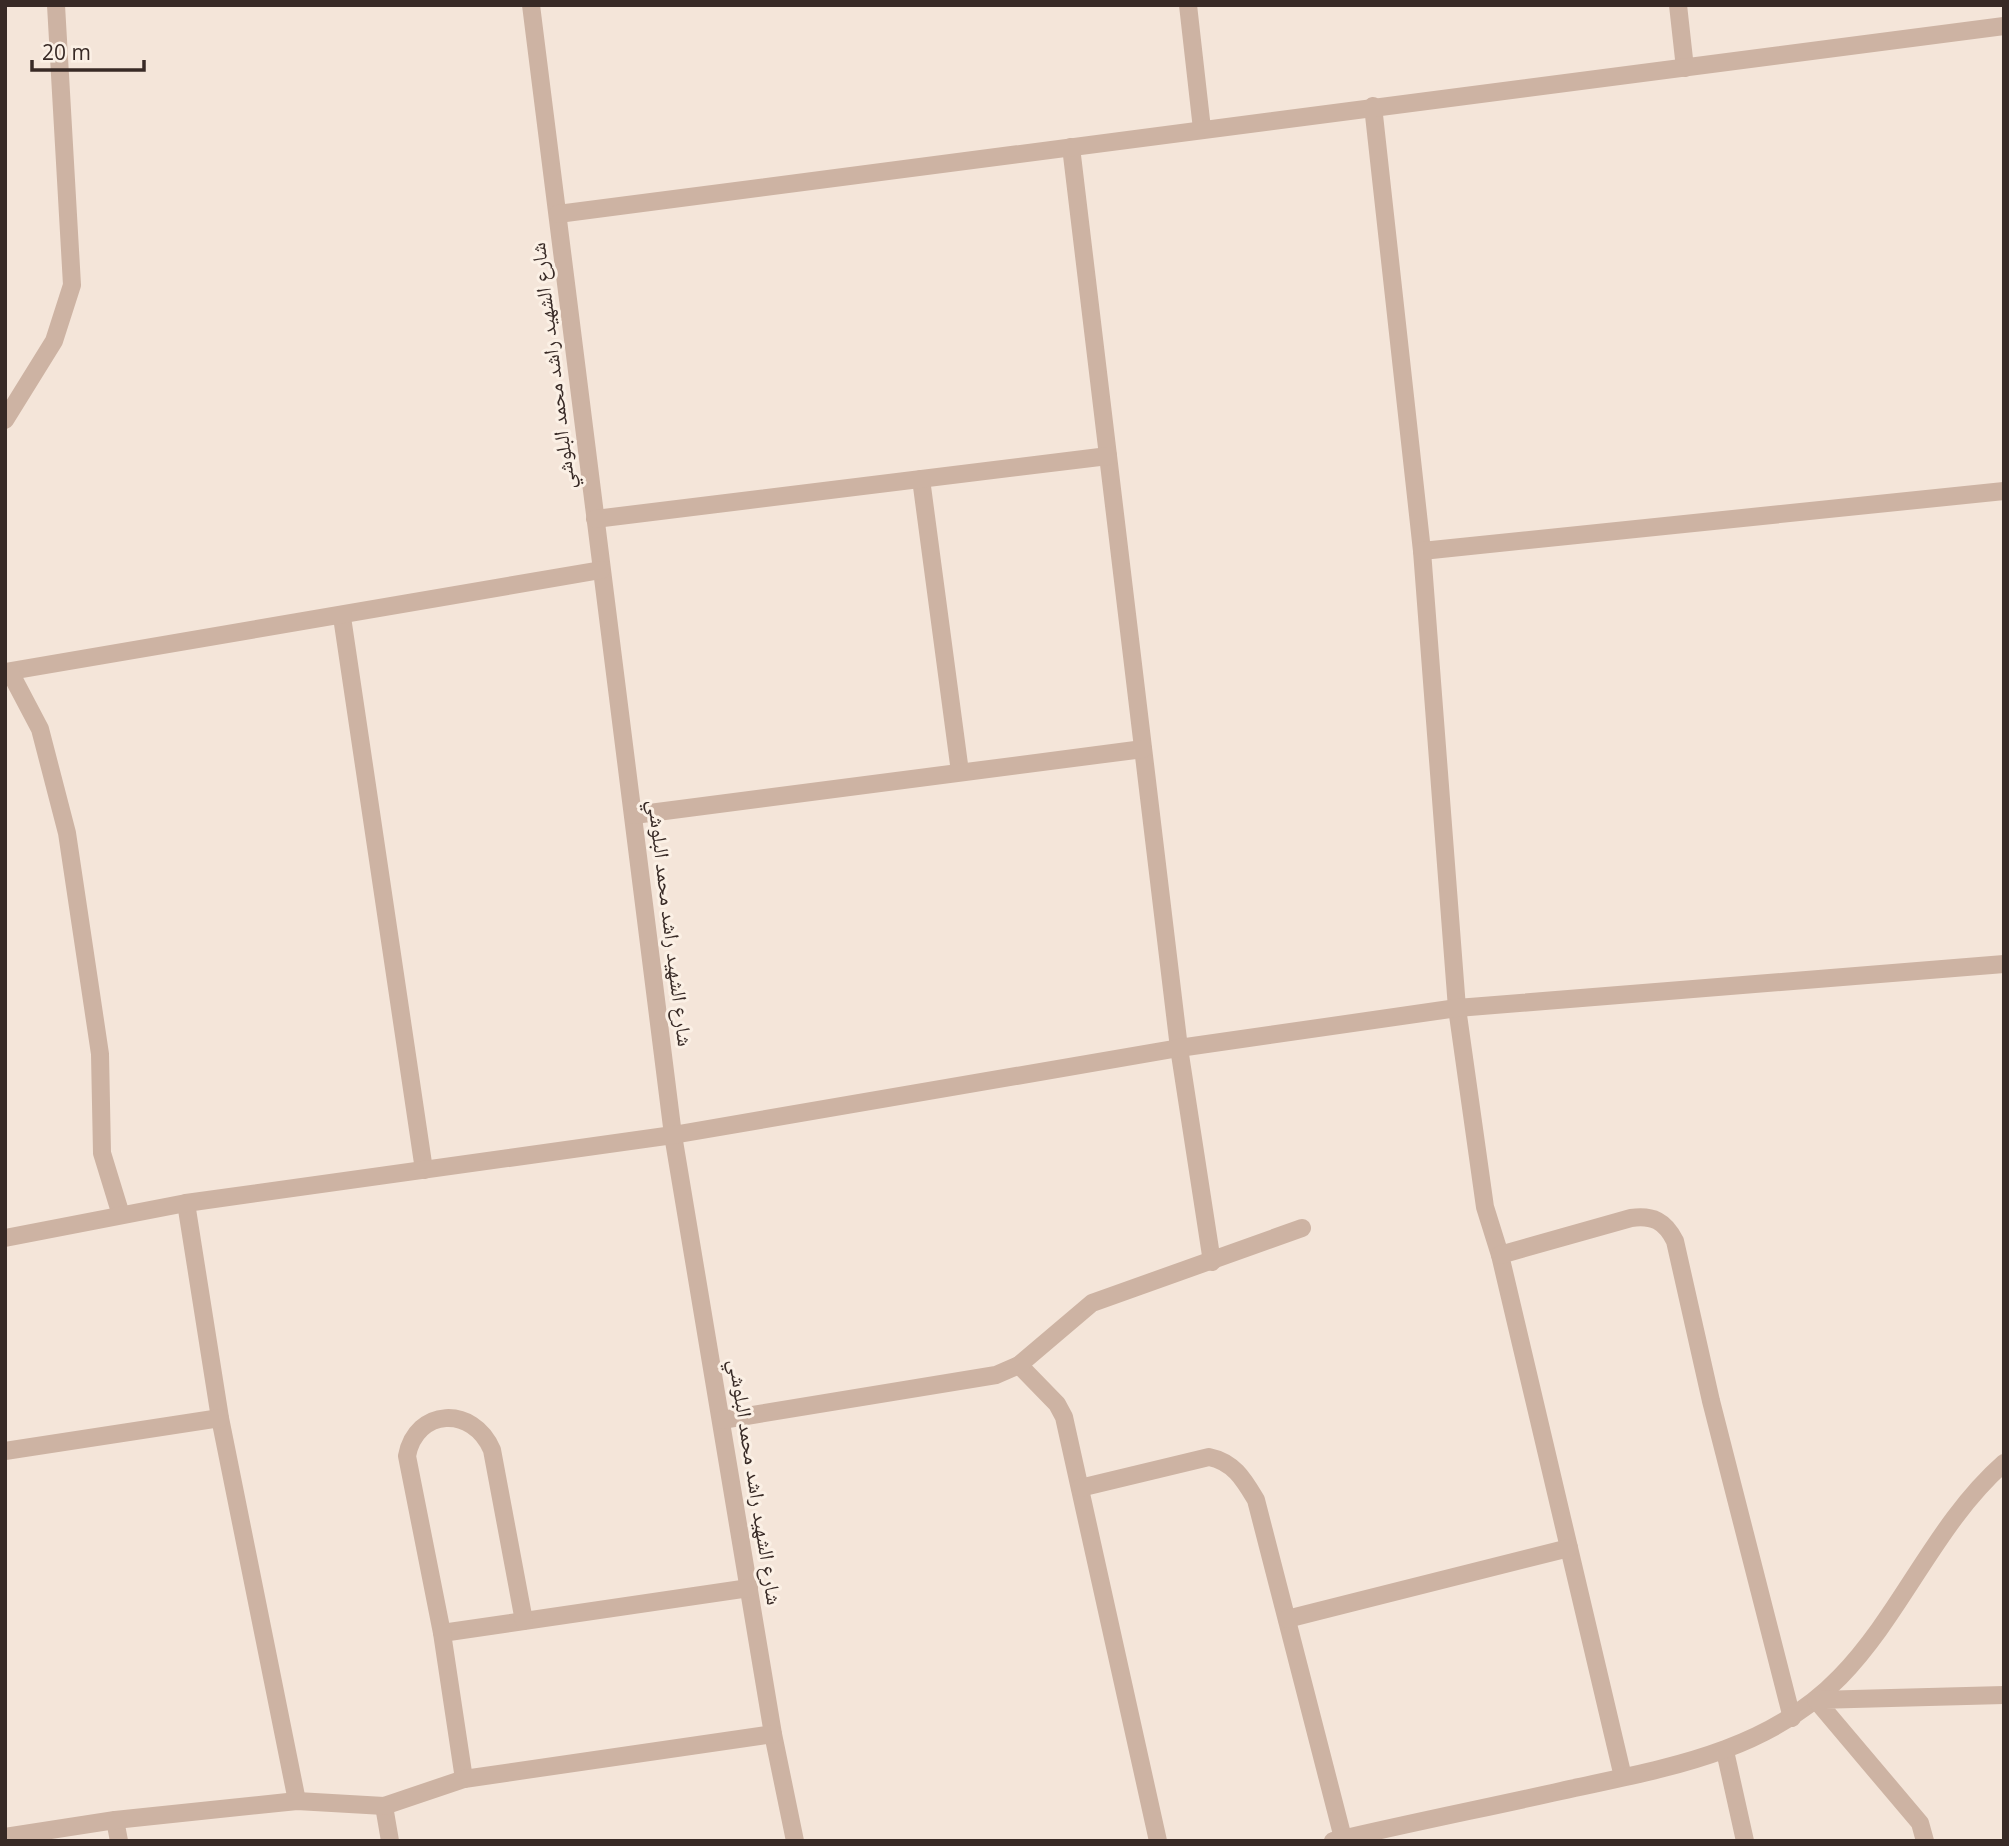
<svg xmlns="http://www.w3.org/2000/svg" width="2009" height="1846" viewBox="0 0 2009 1846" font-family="'Open Sans','Noto Naskh Arabic',sans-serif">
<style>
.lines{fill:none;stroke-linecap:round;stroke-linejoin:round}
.minor{stroke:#cdb3a3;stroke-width:18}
.labels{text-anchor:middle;stroke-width:6;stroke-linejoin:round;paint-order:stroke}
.street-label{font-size:21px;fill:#382a26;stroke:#fbf0e5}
</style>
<rect width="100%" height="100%" fill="#f4e5d9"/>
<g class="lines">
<g class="minor">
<path d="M531,5L673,1135L773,1734L795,1841"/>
<path d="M1188,5L1202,129"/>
<path d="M1678,5L1685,68"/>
<path d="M1373,106L1422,551L1457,1008L1485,1207L1500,1255L1623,1777"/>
<path d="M1071,147L1179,1048L1212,1262"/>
<path d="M558,214L2004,26"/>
<path d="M5,420L54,341L72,285L56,5"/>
<path d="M921,479L960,772"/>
<path d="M595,519L1108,456"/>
<path d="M1422,551L2004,491"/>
<path d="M342,617L424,1170"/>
<path d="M5,672L601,570"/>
<path d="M10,672L40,729L67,833L100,1054L102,1153L121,1215"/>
<path d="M634,815L1143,749"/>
<path d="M186,1203L220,1418L297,1801"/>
<path d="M5,1238L186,1203L673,1135L1179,1048L1457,1008L2004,964"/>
<path d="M1500,1255L1631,1218C1653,1215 1665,1221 1675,1241L1711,1401L1792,1718"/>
<path d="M1019,1365L1057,1404L1064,1417L1158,1841"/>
<path d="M722,1420L996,1375L1019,1365L1092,1303L1302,1228"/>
<path d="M5,1451L220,1418"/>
<path d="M1080,1488L1209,1457C1234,1462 1244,1480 1256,1500L1343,1838"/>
<path d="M1287,1619L1569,1548"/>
<path d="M442,1633L749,1588"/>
<path d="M1725,1751L1745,1841"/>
<path d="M464,1779L442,1633L407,1456C416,1408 473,1405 492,1450L524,1621"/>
<path d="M384,1806L390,1841"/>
<path d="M115,1820L119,1841"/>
<path d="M5,1837L115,1820L297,1801L384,1806L464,1779L773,1734"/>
<path d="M1333,1841C1409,1823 1485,1808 1561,1791C1660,1769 1766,1754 1840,1677C1903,1612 1935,1524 2004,1463"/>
<path d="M1925,1841L1920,1823L1816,1700L2004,1695"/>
</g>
</g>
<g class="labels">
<g class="street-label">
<text transform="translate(553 366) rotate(-97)" y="7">شارع الشهيد راشد محمد البلوشي</text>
<text transform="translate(670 923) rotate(83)" y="7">شارع الشهيد راشد محمد البلوشي</text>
<text transform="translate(755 1482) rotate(81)" y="7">شارع الشهيد راشد محمد البلوشي</text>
</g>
</g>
<rect width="2009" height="1846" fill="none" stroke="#382a26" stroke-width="14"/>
<path d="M32 60v10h112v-10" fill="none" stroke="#382a26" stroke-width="3.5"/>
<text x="42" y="60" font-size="21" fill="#382a26" stroke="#fbf0e5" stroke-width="5" paint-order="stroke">20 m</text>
</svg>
